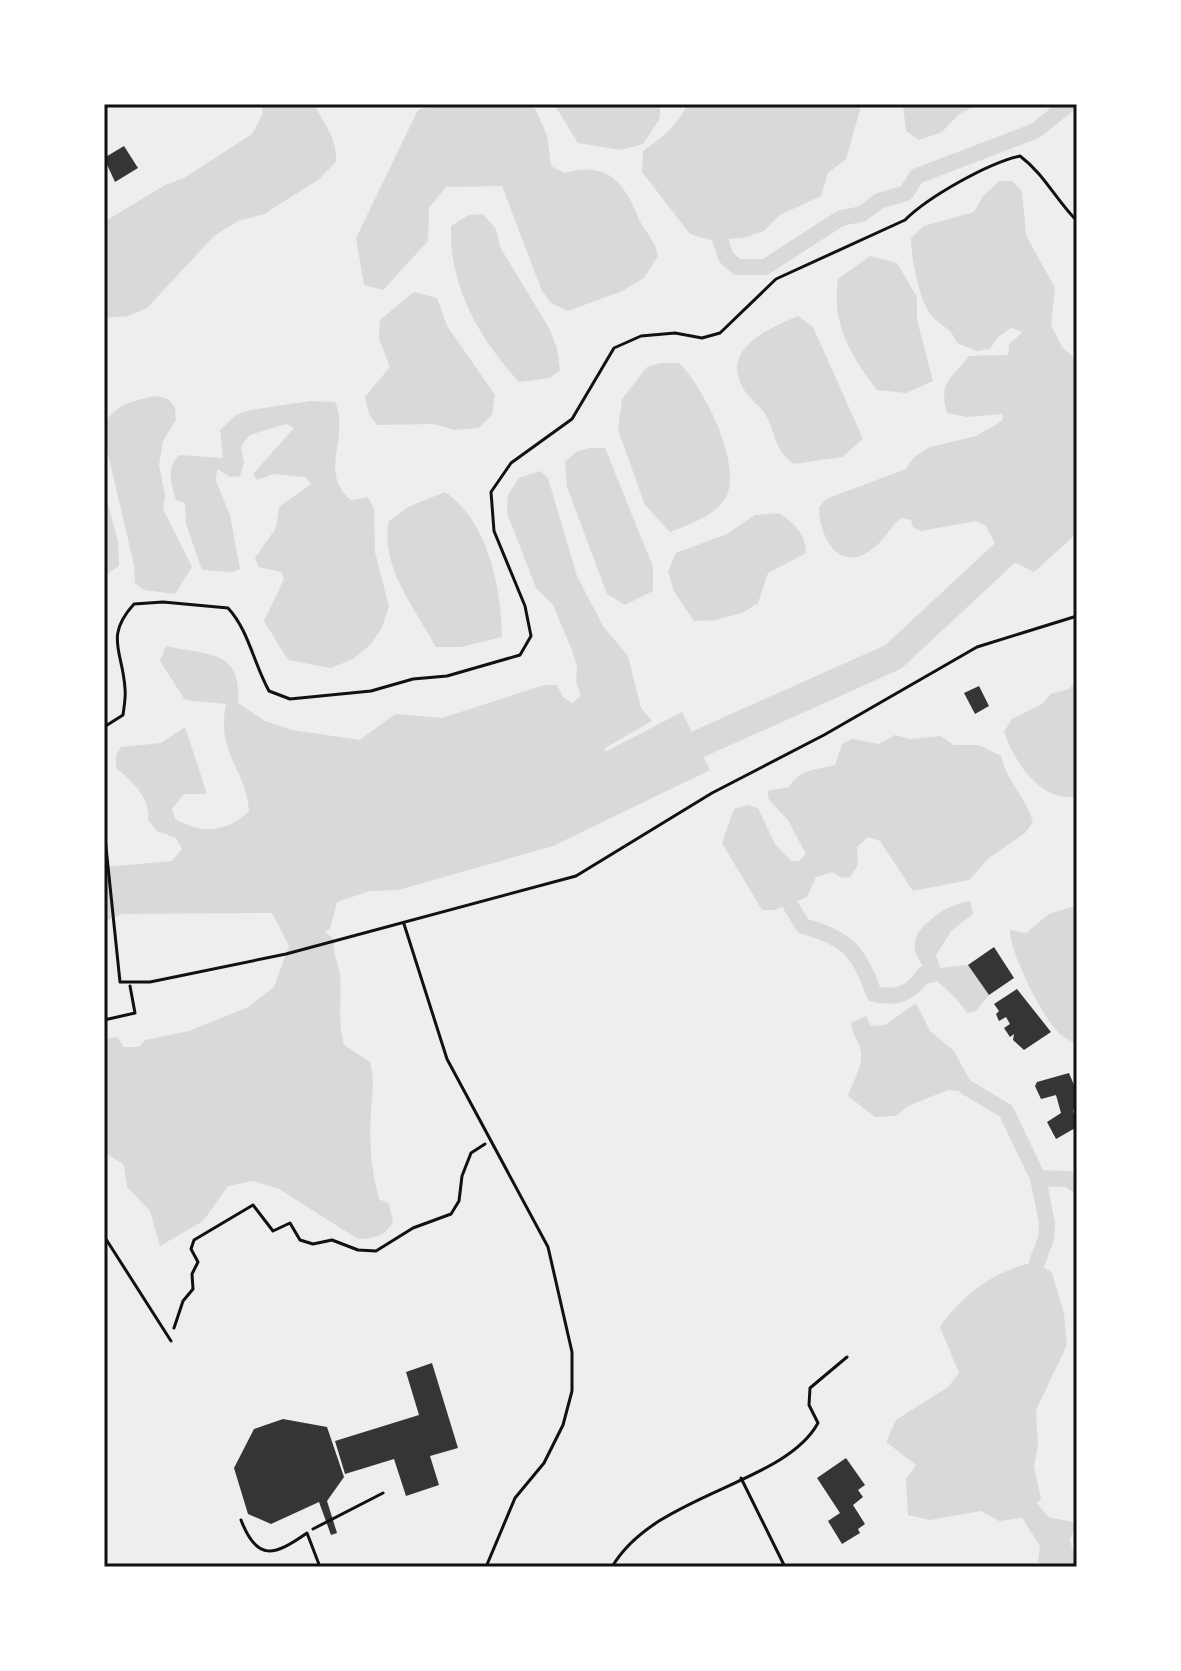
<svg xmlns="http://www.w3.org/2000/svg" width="1181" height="1671" viewBox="0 0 1181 1671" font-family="Commissioner,sans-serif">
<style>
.green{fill:#eee}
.water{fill:#d9d9d9}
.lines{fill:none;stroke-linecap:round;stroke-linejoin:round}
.canal{stroke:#d9d9d9;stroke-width:16}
.river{stroke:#d9d9d9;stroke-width:28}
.building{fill:#353535}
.path{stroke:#111;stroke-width:3}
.service{stroke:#111;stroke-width:3}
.neatline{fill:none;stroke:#111;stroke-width:3}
</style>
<rect width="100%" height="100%" fill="#fff"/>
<rect class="green" x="104" y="104" width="973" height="1463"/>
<g class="water">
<path d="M261,104H314C324,125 337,136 336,162L318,180L264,214L238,221L214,236L147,308L128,316L104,318V222L165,185L184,178L252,134L263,114Z"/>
<path d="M440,104H533L547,135L551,166L565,173C607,161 624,182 638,217C644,232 655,238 658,256L644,278L622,291L568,311L551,303L542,291L502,186L446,187L429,208L428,241L383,290L364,285L356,238L418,110Z"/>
<path d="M554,104H661L659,120L643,144L621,150L578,143Z"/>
<path d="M687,104H860L861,106L846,159L828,173L821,196L780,215L764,231L743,238L710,240L690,234L642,172L643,151C661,138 679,125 687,104Z"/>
<path d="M903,104H980L959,114L942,132L919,140L906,131Z"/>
<path d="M999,181H1012L1022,191L1026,235L1055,288L1051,325L1062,347L1077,361V533L1034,572L1002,556L985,525L976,521L921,531L913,527L911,520L901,518C890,527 885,539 875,547C840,576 820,539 819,508L826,499L906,469L914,457L930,447L976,436L1002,421L1003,414L967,417L947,413C938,381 952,379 969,356L1008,355L1009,344L1023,332L1011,328L998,337L990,349L977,351L957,343C951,327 941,327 931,315C919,300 911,257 911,238L924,226L974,212L983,196Z"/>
<path d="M483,214L496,229L500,247L549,328L557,348L560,370L550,378L519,382C479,338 449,286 451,226L469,215Z"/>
<path d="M870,256L897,263L917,297V320L933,381L906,393L877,390C851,356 831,323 838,279Z"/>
<path d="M414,292L437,298L447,326L495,395L492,415L479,428L455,430L433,424L377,425L369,414L365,397L390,367L379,339L380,320Z"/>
<path d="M798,316L813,327L863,439L842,457L794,464C775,451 776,436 767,417C761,406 749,399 743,388C720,348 770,328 798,316Z"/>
<path d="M661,363H679C703,386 741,461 727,495C718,515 688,525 670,532L645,505L618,430L622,399L647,367Z"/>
<path d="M156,396L168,399L175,407L176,420L163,441L159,465L165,495L163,509L192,567L175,594L144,590L135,583L134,565L104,437C104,407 130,401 156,396Z"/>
<path d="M310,401L335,402C351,435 317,473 351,500L368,497L374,509L375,552L389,607L382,627L371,644L353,659L331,668L288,660L264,621L284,579L281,572L259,567L255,558L276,528L279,507L311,484L306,477L273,474L257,480L253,474L294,428L286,424L250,435L241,446L244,463L240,476L230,477L217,469L216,481L230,515L240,569L232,572L202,570L186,524L185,503L176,500C171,483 166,469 179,455L223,458L220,430L236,415L250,410Z"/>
<path d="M590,448H605L653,567V591L625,605L607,594L567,487L565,462L576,452Z"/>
<path d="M540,471L548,478L577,576L603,626L628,656L641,708L652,721L605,748V752L682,712L710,770L553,846L398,890L370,891L337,902L330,929L325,932L335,940C331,956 339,960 340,976C342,1001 337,1019 344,1045L370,1062C375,1081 372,1093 371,1112C369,1141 371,1170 379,1199L389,1204L393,1222C385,1236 373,1239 358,1239L279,1189L253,1181L228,1186L203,1221L160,1246L150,1211L127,1187L124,1165L104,1152V1039L117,1037L124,1047H139L145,1040L189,1031L248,1007L274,987L289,946L272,913L122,914L104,922V867L172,861L182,849L176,838L157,831L148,820C151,798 132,781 116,768V755L121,747L161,743L185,727L207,794H184L172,809L175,819C201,834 227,833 249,811C246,768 216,755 226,704L185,700L160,661L166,646C206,656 242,647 238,703L265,721L292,730L360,740L395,714L442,718L544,685H557L563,697L572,703L581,696L576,682L577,667L572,650L553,605L536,588L507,513L508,495L519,478Z"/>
<path d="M104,489L118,542L119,566L104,576Z"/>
<path d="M445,492C488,521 501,587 502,637L461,647H436C416,610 379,565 389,521L408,507Z"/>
<path d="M779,513C794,523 806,535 806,553L768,573L758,603L744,612L716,620L694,621L674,591L668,572L676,553L727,534L755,515Z"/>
<path d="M1077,681V797C1039,801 1016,764 1004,732L1012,719L1042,704L1051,694L1069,689Z"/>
<path d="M895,735L910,739L941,736L954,745H979L1001,756C1007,782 1026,797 1033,822L1025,833L989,858L969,880L913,891L880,841L868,837L857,847L858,865L850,877L842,878L832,872L816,877L807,897L775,910H762L722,843L734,809L748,805L758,808L775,844L791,861H799L806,854L788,820L769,800L767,791L789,787C800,769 815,770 835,765L842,744L852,739L879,744Z"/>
<path d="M970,901L973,914L952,930L936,955L940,968L968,965L989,995L976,1011L967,1013C953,986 889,957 926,924C940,911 953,904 970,901Z"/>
<path d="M1077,905V1044C1072,1041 1065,1039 1061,1035C1044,1021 1009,951 1010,930L1026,933L1049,914Z"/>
<path d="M916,1003L930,1031L954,1051L972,1084L961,1091L948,1090L908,1106L896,1116L875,1117L848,1096C852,1082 863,1067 861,1053C860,1042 852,1035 851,1023L866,1016L871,1026L885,1025Z"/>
<path d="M1037,1262L1052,1273L1064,1313L1067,1345L1036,1410L1038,1446L1034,1466L1041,1499L1037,1503L1048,1517L1077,1523L1070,1540L1077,1567H1044L1038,1562L1040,1546L1022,1518L999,1521L981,1511L930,1520L908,1515L906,1479L916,1465L886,1442L896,1420L948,1387L959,1373L940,1327C963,1294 996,1269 1037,1262Z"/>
</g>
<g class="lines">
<g class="canal">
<path d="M720,239L726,257L737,267H765L841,218L862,214L879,201L906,193L917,176L1035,131L1069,104"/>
<path d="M791,906L803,926C847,938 859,951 874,994C897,999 911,994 924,974L931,975"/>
<path d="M966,1087L1006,1111L1038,1178L1068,1179L1077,1185"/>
<path d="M1037,1262L1046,1239L1047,1223L1038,1178"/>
</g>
<path class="river" d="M665,759L893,657L1020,539L1077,503"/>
</g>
<g class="building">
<path d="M124,146L138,168L115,182L104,158Z"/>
<path d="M979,686L989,706L975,714L964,693Z"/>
<path d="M994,947L1014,978L989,995L968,965Z"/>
<path d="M1017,989L1051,1032L1024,1050L1013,1040L1014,1034L1010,1037L1004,1028L1010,1024L1006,1017L999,1021L996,1014L999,1011L994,1004Z"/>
<path d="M1069,1073L1077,1092V1109L1073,1110L1077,1127L1056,1139L1047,1122L1061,1113L1056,1095L1041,1099L1035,1086L1037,1082Z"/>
<path d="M432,1363L458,1448L430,1456L439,1485L406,1496L394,1459L345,1474L335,1441L419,1415L406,1372Z"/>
<path d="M283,1419L327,1427L344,1477L327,1501L337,1533L331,1535L319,1502L271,1524L248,1514L234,1468L254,1429Z"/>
<path d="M846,1458L865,1485L858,1490L863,1497L853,1505L865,1524L858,1529L860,1533L842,1544L828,1521L840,1513L817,1478Z"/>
</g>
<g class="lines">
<g class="path">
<path d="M104,727L123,715C124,707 126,697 125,689C123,651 104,637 134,604L163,602L228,608C249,631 253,662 269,691L290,699L371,691L413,679L447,676L520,655L531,636L525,606L494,531L491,492L511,463L572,419L614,348L641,336L675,333L702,338L720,333L776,279L905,220C928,197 988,163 1020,156C1044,174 1056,200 1077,221"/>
<path d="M174,1328L183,1301L193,1289L192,1274L198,1262L191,1249L194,1240L253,1205L273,1231L290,1223L300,1240L313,1244L332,1240L358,1250L376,1251L413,1228L451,1214L459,1201L462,1176L471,1153L485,1144"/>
<path d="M313,1529L383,1493"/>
</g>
<g class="service">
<path d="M104,828L120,982H150L286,954L576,876L712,793L824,735L977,647L1077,616"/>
<path d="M404,924L447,1059L548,1247L572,1352V1391L563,1425L544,1463L515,1498L486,1567"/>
<path d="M104,1020L135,1013L130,986"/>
<path d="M104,1236L171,1341"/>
<path d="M741,1478L785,1567"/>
<path d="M241,1520C257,1562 274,1556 307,1533L320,1567"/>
<path d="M612,1567C655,1493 784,1485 818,1423L809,1405L810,1388L847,1357"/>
</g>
</g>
<rect width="1181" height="1671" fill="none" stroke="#ffffff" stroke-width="212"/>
<rect x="106" y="106" width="969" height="1459" class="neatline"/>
</svg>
